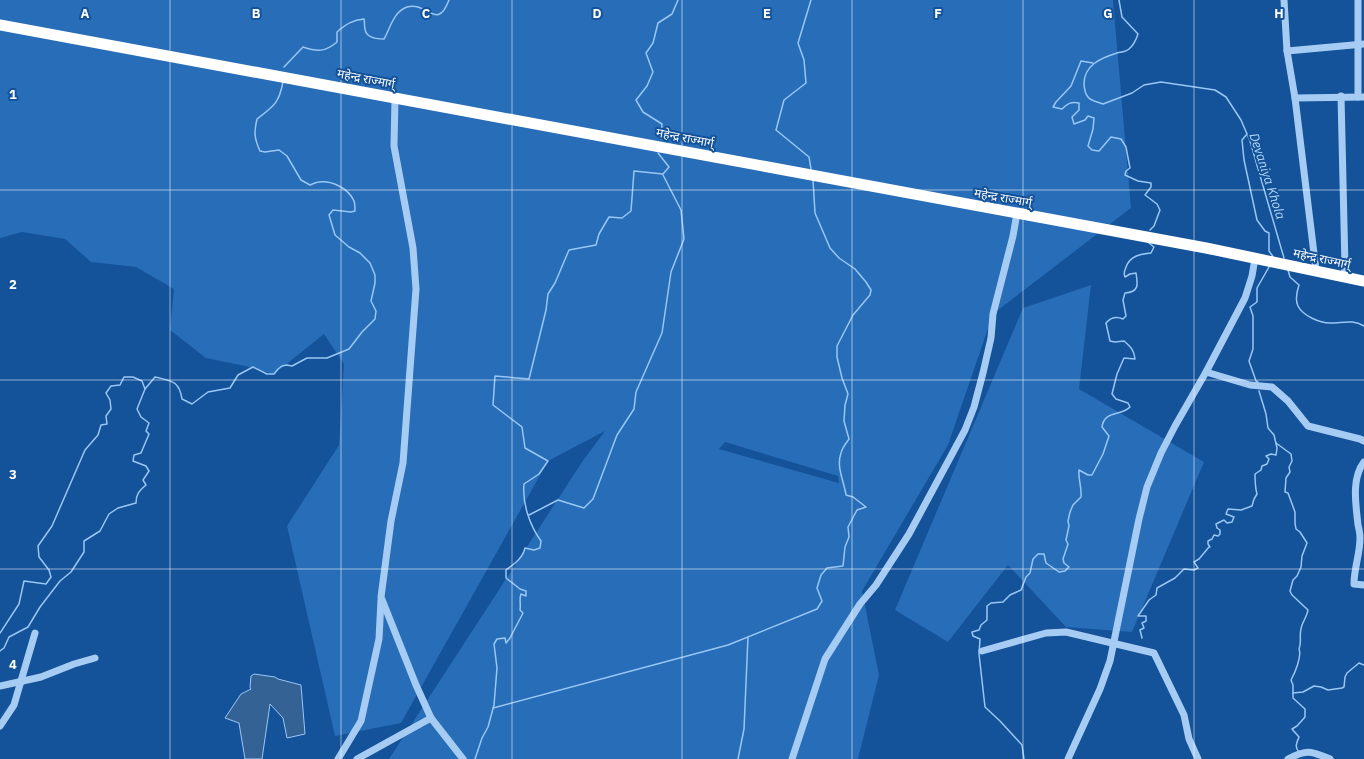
<svg xmlns="http://www.w3.org/2000/svg" width="1364" height="759" viewBox="0 0 1364 759" font-family="'IBM Plex Sans','Noto Sans Devanagari',sans-serif">
<style>
.green{fill:#276db7;fill-rule:evenodd}
.water{fill:#346295;stroke:#99c7f6}
.lines{fill:none;stroke-linecap:round;stroke-linejoin:round}
.stream{stroke:#99c7f6;stroke-width:1.5}
.minor{stroke:#a7ccf3;stroke-width:7}
.highway{stroke:#fff;stroke-width:11}
.grid{fill:none;stroke:#fff;stroke-width:1;stroke-opacity:0.55}
.labels{text-anchor:middle;stroke-width:4;stroke-linejoin:round;paint-order:stroke}
.street-label{font-size:12px;fill:#fff;stroke:#145299}
.water-label{font-size:13px;font-style:italic;fill:#b4d6f9;stroke:#145299}
.grid-label{font-size:13px;text-anchor:middle;font-weight:bold;fill:#fff;stroke:#145299;stroke-width:4;stroke-linejoin:round;paint-order:stroke}
</style>
<rect width="100%" height="100%" fill="#145299"/>
<g class="green">
<path d="M0,0H1113L1131,208L993,314L948,445L862,591L879,675L858,759H389L582,462L605,431L548,461L401,723L335,736L287,526L339,445L344,364L324,334L274,374L245,366L206,358L170,330L174,289L136,267L91,262L65,239L22,232L0,238ZM725,442L838,476L839,483L719,449Z"/>
<path d="M1091,285L1079,389L1204,462L1132,632L1066,627L1008,565L948,642L895,610L1023,308Z"/>
</g>
<path class="water" d="M254,674L275,677L278,679L301,685L305,734L287,738L283,718L270,704L262,759H245L239,723L225,718L241,694L251,689L250,687L251,676Z"/>
<g class="lines">
<g class="stream">
<path d="M811,0L798,43L804,60L806,83L784,100L776,130L809,157L811,169"/>
<path d="M1119,0L1122,17L1138,34C1136,40 1134,45 1129,49C1126,52 1121,52 1117,53C1101,58 1084,65 1084,84C1085,99 1090,100 1103,104L1132,93L1144,85L1161,82L1215,90L1226,97L1241,120L1250,141L1284,258"/>
<path d="M1093,63L1081,61L1071,86L1056,102L1053,107L1062,109C1067,104 1071,101 1079,103V110L1072,117L1074,124L1085,120L1088,116L1094,118L1093,129L1088,146L1092,150L1099,151L1111,137L1121,139L1126,147L1130,168L1126,171L1125,175L1138,181L1151,183V187L1145,195L1157,204L1160,210L1154,226L1150,230"/>
<path d="M284,67L303,47C318,52 325,52 337,42V32C346,24 353,20 364,19C365,23 364,25 365,29C366,38 376,39 384,39C390,29 393,12 407,7C427,1 437,32 449,0"/>
<path d="M1247,134L1242,140L1244,160L1257,220L1265,231L1269,233V251L1274,258"/>
<path d="M661,139L662,124L643,112L636,100L647,86L653,72L646,53L653,43L658,23L672,14L678,0"/>
<path d="M1288,270L1290,277L1299,285C1297,291 1295,300 1298,306C1303,316 1320,323 1330,323C1343,323 1353,319 1364,326"/>
<path d="M1258,382L1256,381L1249,361L1253,349V316L1250,307L1257,302V288L1269,267"/>
<path d="M1276,443L1291,454L1292,461L1289,467L1290,472L1286,478L1285,492L1288,493L1295,512V523L1296,529L1300,532L1307,543L1302,556L1301,567L1297,576L1293,580L1290,591L1292,595L1308,610C1307,617 1302,622 1301,629C1299,636 1302,642 1299,649C1302,656 1295,673 1291,680L1293,685V698L1305,709V717L1297,726L1292,729L1299,737C1297,742 1294,747 1299,752"/>
<path d="M529,515L558,500L584,508L593,499L617,435L634,409L636,392L662,333L671,272L684,239L681,210L663,175"/>
<path d="M0,633L19,604L24,581L46,584L51,577L49,570L39,557L38,546L52,526L85,450L98,435L101,425L107,424L106,416L111,409L110,400L106,393L111,386L120,385L124,377H133L142,381L145,389L155,377C171,381 179,380 182,399L192,404L208,392L230,388L238,375L253,367L267,374H274L278,369L282,366L287,365L292,366L307,358H327L349,349L362,332L375,319L376,311L371,301L375,283V275L370,263L360,253L349,247L335,235L329,215L333,210L351,212L355,211C355,208 355,204 354,201C349,189 332,180 319,182C316,182 313,184 310,185L301,180L287,156L279,150L265,152L260,151C254,138 254,132 257,119C274,106 279,103 283,82"/>
<path d="M1142,638L1140,630L1144,628L1142,623L1146,621V616H1138L1149,600L1156,595L1157,588L1175,578L1184,569L1194,570L1198,568L1194,562L1199,559L1209,547H1210L1208,544V541L1212,539L1214,535L1218,536L1220,534V530L1217,528L1216,524L1224,520L1227,523L1232,522L1234,517L1226,514L1228,509L1241,510L1252,506L1254,499L1257,494C1255,487 1255,481 1255,474L1261,470L1262,466L1267,464L1269,459L1266,456L1271,454L1276,455L1277,448L1274,435L1268,428L1266,414L1259,391"/>
<path d="M0,651L4,648L9,637L28,627L40,607L60,581L71,572L84,552V541L100,531L109,514L118,508L136,503C136,494 139,491 146,485L143,480L149,471L146,466L133,461L134,455L141,453L149,434L146,431L149,423L141,417L137,409L145,389"/>
<path d="M1293,693L1303,692L1314,686L1321,687L1328,690L1342,688L1344,687L1345,677L1347,673L1359,663L1364,665"/>
<path d="M493,708L728,645L817,609L822,601L817,588L821,575L827,568L843,566L845,547L849,537L848,527L857,510L866,507L853,497L846,495C844,481 836,467 841,453C842,448 846,443 849,439L844,421L845,405L848,394L842,378L837,357V346L853,315L870,295L871,290L866,282L855,269L839,258L830,248L815,213L813,180"/>
<path d="M475,759L482,738L488,727L494,705L497,668L494,644L497,639L505,638L506,643L510,638L523,613L520,610C521,604 519,599 521,594L526,596V591L520,589L506,578V570C514,564 523,558 525,548L534,550L540,548L541,541C530,526 522,503 524,484L539,474L548,461L525,448L522,427L493,405L495,376L529,379L546,310L548,294L555,283L569,250L596,245L599,234L609,217L622,218L631,211L634,171L663,174L669,167L658,153"/>
<path d="M738,759L744,729L748,637"/>
<path d="M1024,759L1022,745L1000,721L985,707L979,654L980,639L973,636L972,632L979,630L981,625L987,620V606L991,603L1003,602L1010,595L1021,590L1026,577L1030,573L1033,559L1038,554H1044L1046,563L1059,572L1065,571L1069,567L1064,563L1063,559L1068,544L1066,540L1069,526L1068,521L1070,512L1073,505L1081,497C1082,488 1078,479 1079,470L1088,475H1092L1103,454L1109,436L1102,427C1104,410 1122,416 1130,407L1128,403L1116,399L1112,394L1117,374L1124,358L1135,359C1134,350 1131,347 1124,341L1115,342L1110,341L1106,323C1111,317 1116,316 1123,319L1126,316L1123,300L1125,293C1139,292 1138,285 1136,273L1130,274L1125,277C1123,272 1125,271 1126,267C1130,256 1140,254 1151,253L1154,247L1149,243"/>
</g>
<g class="minor">
<path d="M1284,0L1287,51L1295,98L1316,270"/>
<path d="M1287,51L1364,44"/>
<path d="M1341,96L1345,267L1344,277"/>
<path d="M1358,97V0"/>
<path d="M395,98L394,146L413,248L416,289L403,463L391,521L381,597L416,685L431,718L463,759"/>
<path d="M1295,98L1364,97"/>
<path d="M1206,372L1250,385L1272,387L1288,401L1308,426L1360,439L1364,441"/>
<path d="M1364,462C1351,479 1356,505 1358,525C1359,529 1360,534 1360,538C1360,554 1354,568 1354,584L1364,585"/>
<path d="M982,651L1046,633L1066,632L1154,653L1184,715L1189,739L1198,759"/>
<path d="M0,686L41,677L74,664L95,658"/>
<path d="M0,726L14,705L35,633"/>
<path d="M338,759L361,721L379,639L381,600"/>
<path d="M357,759L431,718"/>
<path d="M792,759L825,659L860,604L876,585L909,534L965,430L974,407L983,373L991,338L993,314L1013,236L1017,213"/>
<path d="M1068,759L1100,689L1110,661L1139,519L1147,487L1161,453L1175,426L1206,372L1245,298L1252,276L1255,258"/>
<path d="M1288,759C1307,749 1311,751 1330,759"/>
</g>
<path class="highway" d="M0,25L1206,248L1364,281"/>
</g>
<path class="grid" d="M170,0V759M341,0V759M512,0V759M682,0V759M852,0V759M1023,0V759M1194,0V759M0,190H1364M0,380H1364M0,569H1364"/>
<g class="labels">
<g class="street-label">
<text transform="translate(366 79) rotate(11)" y="4">महेन्द्र राज्मार्ग्</text>
<text transform="translate(685 138) rotate(11)" y="4">महेन्द्र राज्मार्ग्</text>
<text transform="translate(1003 198) rotate(10)" y="4">महेन्द्र राज्मार्ग्</text>
<text transform="translate(1322 259) rotate(12)" y="4">महेन्द्र राज्मार्ग्</text>
</g>
<g class="water-label">
<text transform="translate(1268 176) rotate(72)" y="5">Devaniya Khola</text>
</g>
</g>
<g class="grid-label">
<text x="85" y="18">A</text>
<text x="256" y="18">B</text>
<text x="426" y="18">C</text>
<text x="597" y="18">D</text>
<text x="767" y="18">E</text>
<text x="938" y="18">F</text>
<text x="1108" y="18">G</text>
<text x="1279" y="18">H</text>
<text x="13" y="99">1</text>
<text x="13" y="289">2</text>
<text x="13" y="479">3</text>
<text x="13" y="669">4</text>
</g>
</svg>
